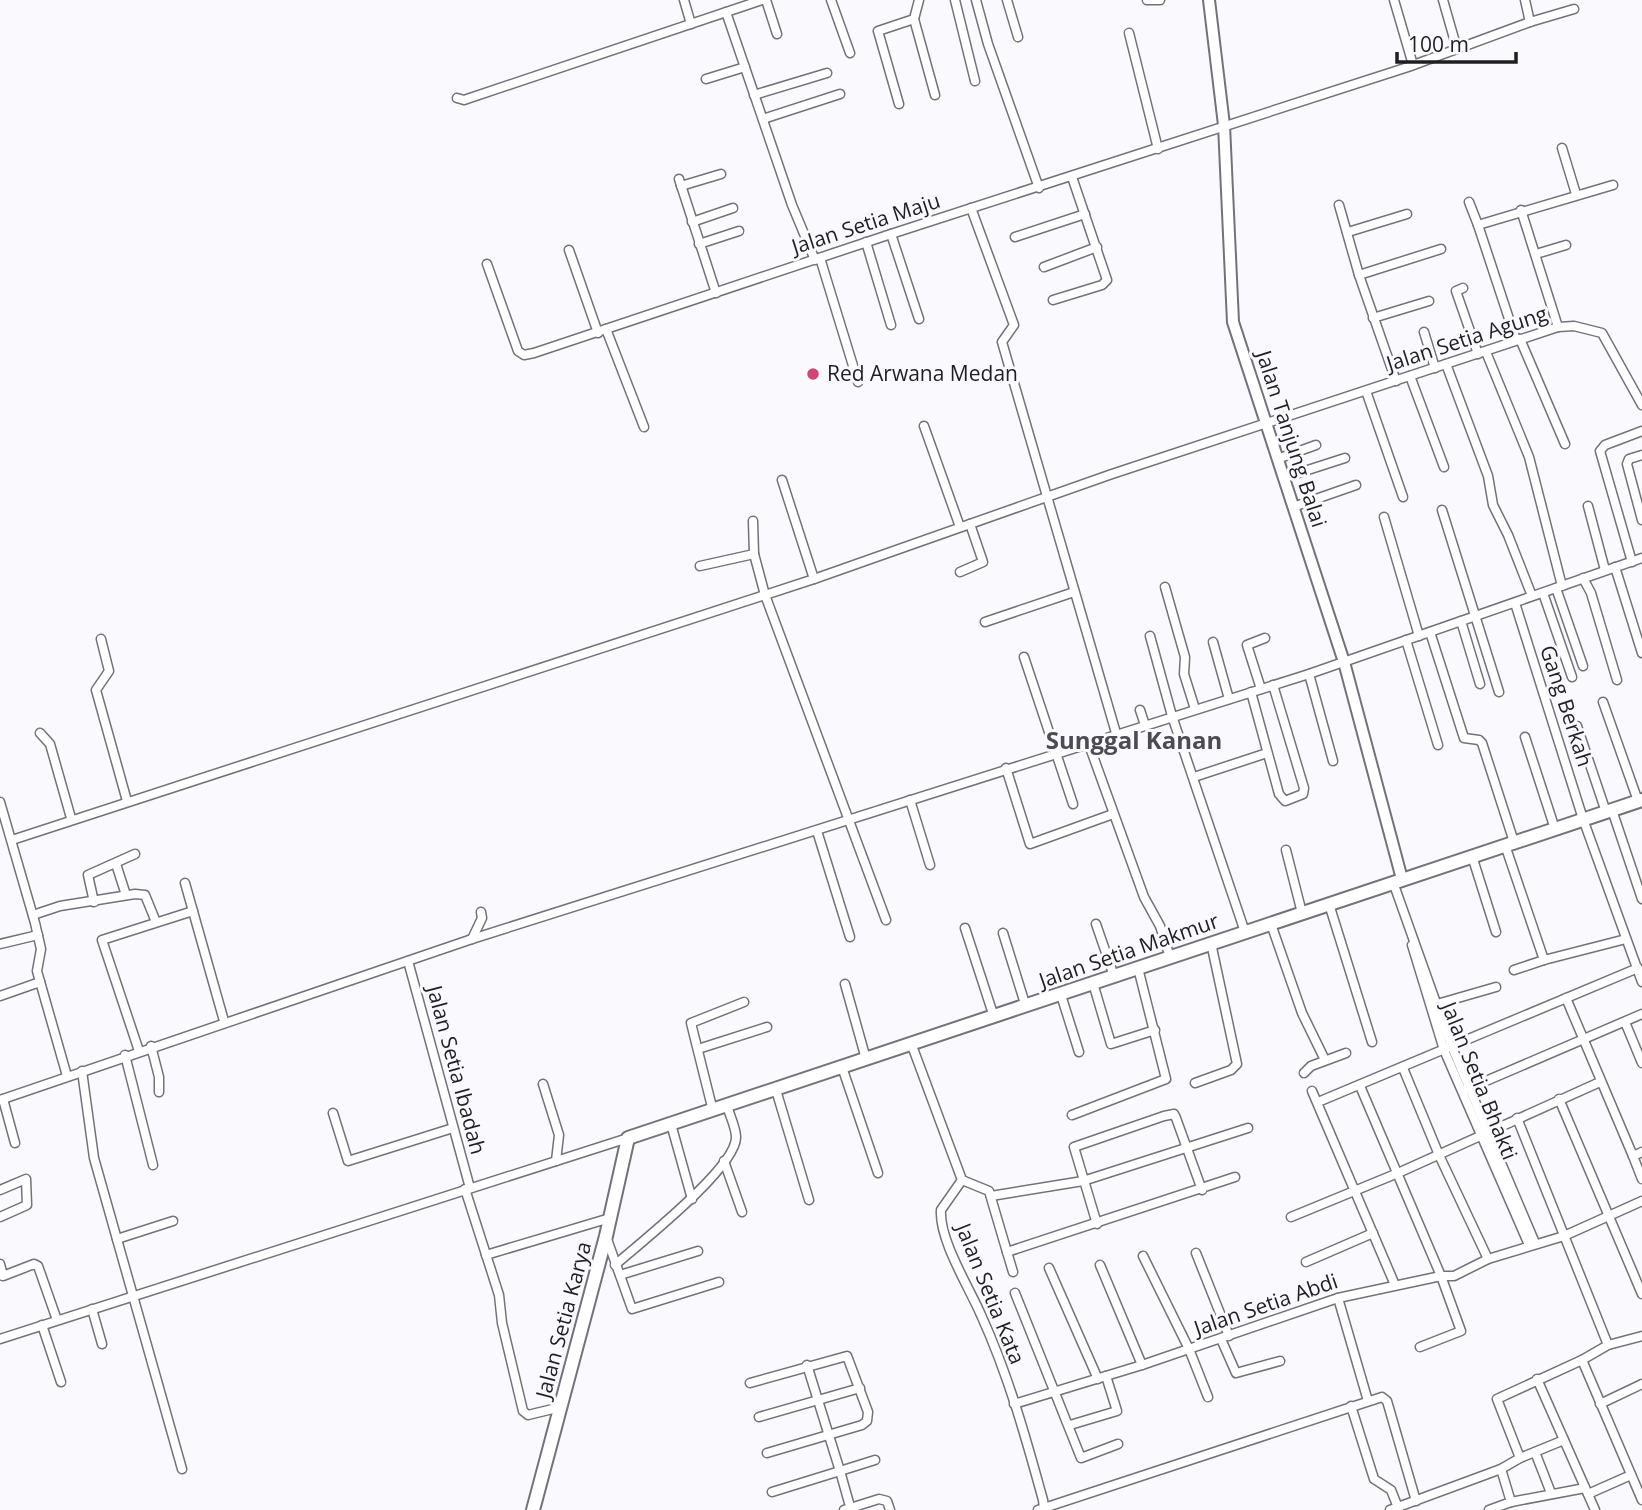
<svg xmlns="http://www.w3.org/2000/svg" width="1642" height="1510" viewBox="0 0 1642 1510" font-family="'Open Sans',sans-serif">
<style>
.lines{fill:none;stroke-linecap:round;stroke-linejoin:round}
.minor-casing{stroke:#73727b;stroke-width:11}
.tertiary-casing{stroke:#73727b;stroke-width:14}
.secondary-casing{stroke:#73727b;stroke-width:16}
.minor{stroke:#fff;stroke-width:8}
.tertiary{stroke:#fff;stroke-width:10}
.secondary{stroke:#fff;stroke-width:12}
.poi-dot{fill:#d24574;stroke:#fafafe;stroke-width:2.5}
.labels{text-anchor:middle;stroke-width:6;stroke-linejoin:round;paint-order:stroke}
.street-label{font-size:21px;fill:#1f1f22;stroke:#fafafe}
.poi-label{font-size:21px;fill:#1f1f22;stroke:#fafafe;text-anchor:start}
.quarter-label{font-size:24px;font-weight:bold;fill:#4c4b54;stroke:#fafafe}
</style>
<rect width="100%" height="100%" fill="#fafafe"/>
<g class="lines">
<defs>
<g id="minor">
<path d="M684,0L691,24"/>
<path d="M766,0L777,34"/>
<path d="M831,0L850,53"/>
<path d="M955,0L975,81"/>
<path d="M976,0L988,44L1039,188"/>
<path d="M1007,0L1018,37"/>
<path d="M1147,0H1160"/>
<path d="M1394,0L1413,65"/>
<path d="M1443,0L1457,49"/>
<path d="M1525,0L1530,22"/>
<path d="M726,12L792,205L815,260"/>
<path d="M914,19L935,95"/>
<path d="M1129,33L1158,149"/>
<path d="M706,79L745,67"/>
<path d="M754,95L827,73"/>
<path d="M457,98L464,100L762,0"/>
<path d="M899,104L878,31L914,19L919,0"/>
<path d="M763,119L840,94"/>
<path d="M1562,148L1576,194"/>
<path d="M679,179L716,293"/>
<path d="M681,186L721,174"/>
<path d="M1469,202L1478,225"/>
<path d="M1339,205L1359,275L1396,381"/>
<path d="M971,208L1014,325L1002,342L1116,733"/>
<path d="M1521,210L1558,327"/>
<path d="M692,222L733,208"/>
<path d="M1348,232L1407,214"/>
<path d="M891,234L919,319"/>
<path d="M1015,237L1085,214"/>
<path d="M866,242L891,325"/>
<path d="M699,244L739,231"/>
<path d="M569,250L598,333"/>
<path d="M1536,254L1566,245"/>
<path d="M820,258L858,382"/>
<path d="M487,264L518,351L524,355L534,353L891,234L1408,67L1530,22L1574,9"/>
<path d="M1044,267L1097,247"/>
<path d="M1359,275L1441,249"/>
<path d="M1463,288L1456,291L1478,354"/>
<path d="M1053,300L1102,285L1107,280L1072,177"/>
<path d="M1373,318L1429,301"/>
<path d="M606,329L644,427"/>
<path d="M1424,332L1435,368"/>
<path d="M1520,339L1565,444"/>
<path d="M1516,340L1478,225L1613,185"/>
<path d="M1486,352L1529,457L1562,586"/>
<path d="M1446,364L1488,476L1493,505L1508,535L1532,596"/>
<path d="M1410,376L1444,467"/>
<path d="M1366,391L1403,497"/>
<path d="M924,426L960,527"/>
<path d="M1642,455L1629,459L1627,464L1642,520"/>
<path d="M1277,459L1316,445"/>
<path d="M1283,478L1345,458"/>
<path d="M782,480L814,579"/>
<path d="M1588,506L1605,570"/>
<path d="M1293,507L1356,485"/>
<path d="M1442,510L1499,692"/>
<path d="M1384,517L1419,636"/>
<path d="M753,521L754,554L765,595L886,920"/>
<path d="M1632,562L1600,451L1605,445L1642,431"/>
<path d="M700,566L754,554"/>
<path d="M1615,567L1642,653"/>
<path d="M960,572L983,562L970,524"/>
<path d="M1583,578L1591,593L1617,680"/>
<path d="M1165,587L1185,657L1184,674L1195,709"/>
<path d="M1556,588L1583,666"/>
<path d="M1543,593L1572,677"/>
<path d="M1515,603L1583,819L1642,982"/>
<path d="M1461,621L1480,684"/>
<path d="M985,622L1074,592"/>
<path d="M1430,632L1464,738L1479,740L1482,743L1514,842"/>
<path d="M1150,636L1172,716L1245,932"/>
<path d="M101,639L109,671L96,690L127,801"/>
<path d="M1406,640L1438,745"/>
<path d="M1213,642L1229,699"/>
<path d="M1024,657L1073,804"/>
<path d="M1309,674L1333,761"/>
<path d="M1261,689L1247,645L1265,638"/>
<path d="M1251,692L1279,794L1285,801L1303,794L1304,788L1273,685"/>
<path d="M1603,702L1638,801"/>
<path d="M1140,710L1145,725"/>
<path d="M1577,726L1606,812"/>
<path d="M40,733L50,744L71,818"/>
<path d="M1525,737L1555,829"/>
<path d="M1088,742L1144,897L1160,926L1170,957"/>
<path d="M1006,768L1030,844L1113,814"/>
<path d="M1194,777L1267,753"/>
<path d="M910,800L930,865"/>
<path d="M0,802L35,923L41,949L37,971L67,1076"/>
<path d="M1612,810L1642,899"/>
<path d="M817,831L850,937"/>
<path d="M12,840L814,579L1112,474L1558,327L1574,326L1602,333L1642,405"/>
<path d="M1505,845L1544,960L1514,970"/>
<path d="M1286,850L1302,913"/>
<path d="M1472,856L1496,932"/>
<path d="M116,864L126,895"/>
<path d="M1393,882L1451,1045L1535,1243"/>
<path d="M185,883L224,1021"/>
<path d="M94,902L88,875L135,854"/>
<path d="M1329,904L1372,1042"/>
<path d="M33,915L60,906L135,894L145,895L156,922"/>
<path d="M1096,924L1114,976"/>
<path d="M1271,924L1302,1013L1325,1060"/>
<path d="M965,928L994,1017"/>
<path d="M1003,933L1026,1007"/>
<path d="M472,939L482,918L481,912"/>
<path d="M0,944L38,935"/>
<path d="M1412,945L1444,1050L1529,1245"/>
<path d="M1544,960L1626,939"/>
<path d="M408,961L470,1188"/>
<path d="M1093,983L1111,1044L1155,1030"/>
<path d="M845,984L866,1059"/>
<path d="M1061,995L1079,1052"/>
<path d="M0,996L40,982"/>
<path d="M1566,998L1633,1156"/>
<path d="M1437,1004L1496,987"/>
<path d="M1625,1022L1642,1063"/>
<path d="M911,1043L962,1180L941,1210C939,1240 969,1287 981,1315C1008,1374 1026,1438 1043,1500L1044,1508L1038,1510"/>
<path d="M151,1046L159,1077V1092"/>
<path d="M698,1049L767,1027"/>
<path d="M139,1051L102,940L193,911"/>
<path d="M125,1055L153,1165"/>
<path d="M842,1067L878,1173"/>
<path d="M1403,1068L1439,1155L1488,1259"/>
<path d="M82,1071L94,1158L182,1469"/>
<path d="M1304,1073L1311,1066L1346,1053"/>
<path d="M1195,1083L1231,1070L1237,1064L1211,943"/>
<path d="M543,1084L559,1135L556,1161"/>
<path d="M1360,1086L1441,1276L1461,1331L1420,1347"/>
<path d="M776,1090L809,1200"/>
<path d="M1465,1090L1642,1014"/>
<path d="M1312,1091L1395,1285"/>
<path d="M3,1099L15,1143"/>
<path d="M1559,1099L1642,1294"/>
<path d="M0,1100L472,939L1309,674L1642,558"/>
<path d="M1318,1102L1638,968"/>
<path d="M713,1111L691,1023L744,1002"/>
<path d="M333,1113L348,1161L453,1128"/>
<path d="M1072,1115L1166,1079L1138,968"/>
<path d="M1517,1118L1608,1345"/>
<path d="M671,1124L692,1199"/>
<path d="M1642,1152L1633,1156L1642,1179"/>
<path d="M724,1161L742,1212"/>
<path d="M962,1180L989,1191L1007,1252L1235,1177"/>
<path d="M465,1189L499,1295L502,1323L523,1411L528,1415L561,1407"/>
<path d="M0,1190L26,1179L27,1205L0,1217"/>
<path d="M991,1196L1083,1181L1248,1128"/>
<path d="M1291,1217L1398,1173L1600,1082"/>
<path d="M1097,1224L1074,1147L1164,1116L1174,1114L1176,1118L1202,1190"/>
<path d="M117,1239L173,1221"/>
<path d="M607,1239L632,1309L719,1282"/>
<path d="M1007,1252L1013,1272"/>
<path d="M1196,1253L1229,1336"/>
<path d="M486,1255L610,1218"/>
<path d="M1143,1256L1189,1349L1208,1397"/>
<path d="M1306,1262L1373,1233"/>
<path d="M0,1264L3,1276L34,1264L38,1266L57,1320"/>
<path d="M615,1265C639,1244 737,1167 736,1137C736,1128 730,1116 727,1106"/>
<path d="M1100,1265L1142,1365"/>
<path d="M1049,1268L1098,1379"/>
<path d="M620,1275L698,1251"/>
<path d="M1015,1293L1081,1458L1118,1444"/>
<path d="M1338,1298L1368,1401"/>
<path d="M92,1309L102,1344"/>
<path d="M42,1325L61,1382"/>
<path d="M1642,1336L1608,1345L1582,1360L1642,1500"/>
<path d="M0,1339L628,1138"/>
<path d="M1221,1339L1236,1373L1280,1361"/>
<path d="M1537,1379L1595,1510"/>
<path d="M750,1383L847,1356L868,1412L867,1421L862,1425L767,1453"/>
<path d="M1014,1404L1142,1365L1338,1298L1441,1276H1454L1488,1259L1564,1236L1642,1201"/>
<path d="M1600,1404L1642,1384"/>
<path d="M1351,1406L1374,1479L1391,1490L1399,1510"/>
<path d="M759,1417L860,1388"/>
<path d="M1070,1425L1117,1411L1106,1376"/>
<path d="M1535,1452L1551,1493"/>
<path d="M1520,1458L1564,1440"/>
<path d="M772,1492L840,1471L807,1365"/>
<path d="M1588,1494L1631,1475"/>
<path d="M1511,1502L1585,1488"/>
<path d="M1044,1508L1382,1397L1387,1401L1416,1501"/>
<path d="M844,1510L879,1499L887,1501L890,1510"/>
<path d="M851,1510L840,1471L875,1460"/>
<path d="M1390,1510L1501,1469L1520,1458L1497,1399L1582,1360"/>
<path d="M1489,1510L1511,1502L1501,1469"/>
</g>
<path id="tertiary" d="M1209,0L1224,125L1233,322L1344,662L1402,879"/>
<path id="secondary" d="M533,1510L606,1236L628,1138L1642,800"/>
</defs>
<use href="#minor" class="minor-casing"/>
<use href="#tertiary" class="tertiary-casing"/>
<use href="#secondary" class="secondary-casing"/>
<use href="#minor" class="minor"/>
<use href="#tertiary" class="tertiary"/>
<use href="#secondary" class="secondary"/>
</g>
<circle class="poi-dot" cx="813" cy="374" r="7"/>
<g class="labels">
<g class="street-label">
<text transform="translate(866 224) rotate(-18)" y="7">Jalan Setia Maju</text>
<text transform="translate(1467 339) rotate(-18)" y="7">Jalan Setia Agung</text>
<text transform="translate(1291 439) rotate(72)" y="7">Jalan Tanjung Balai</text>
<text transform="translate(1566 706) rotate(72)" y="7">Gang Berkah</text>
<text transform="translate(1129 951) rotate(-19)" y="7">Jalan Setia Makmur</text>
<text transform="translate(456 1070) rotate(75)" y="7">Jalan Setia Ibadah</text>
<text transform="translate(1479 1081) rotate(68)" y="7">Jalan Setia Bhakti</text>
<text transform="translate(990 1294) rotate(68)" y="7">Jalan Setia Kata</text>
<text transform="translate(1266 1305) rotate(-19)" y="7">Jalan Setia Abdi</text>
<text transform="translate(564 1320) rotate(-75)" y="7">Jalan Setia Karya</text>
</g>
<g class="poi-label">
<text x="827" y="381">Red Arwana Medan</text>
</g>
<g class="quarter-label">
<text x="1134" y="749">Sunggal Kanan</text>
</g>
</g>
<path d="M1397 52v10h119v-10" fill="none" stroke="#1f1f22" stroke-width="3.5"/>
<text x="1408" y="52" font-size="21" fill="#1f1f22" stroke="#fafafe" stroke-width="5" paint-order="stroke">100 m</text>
</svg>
